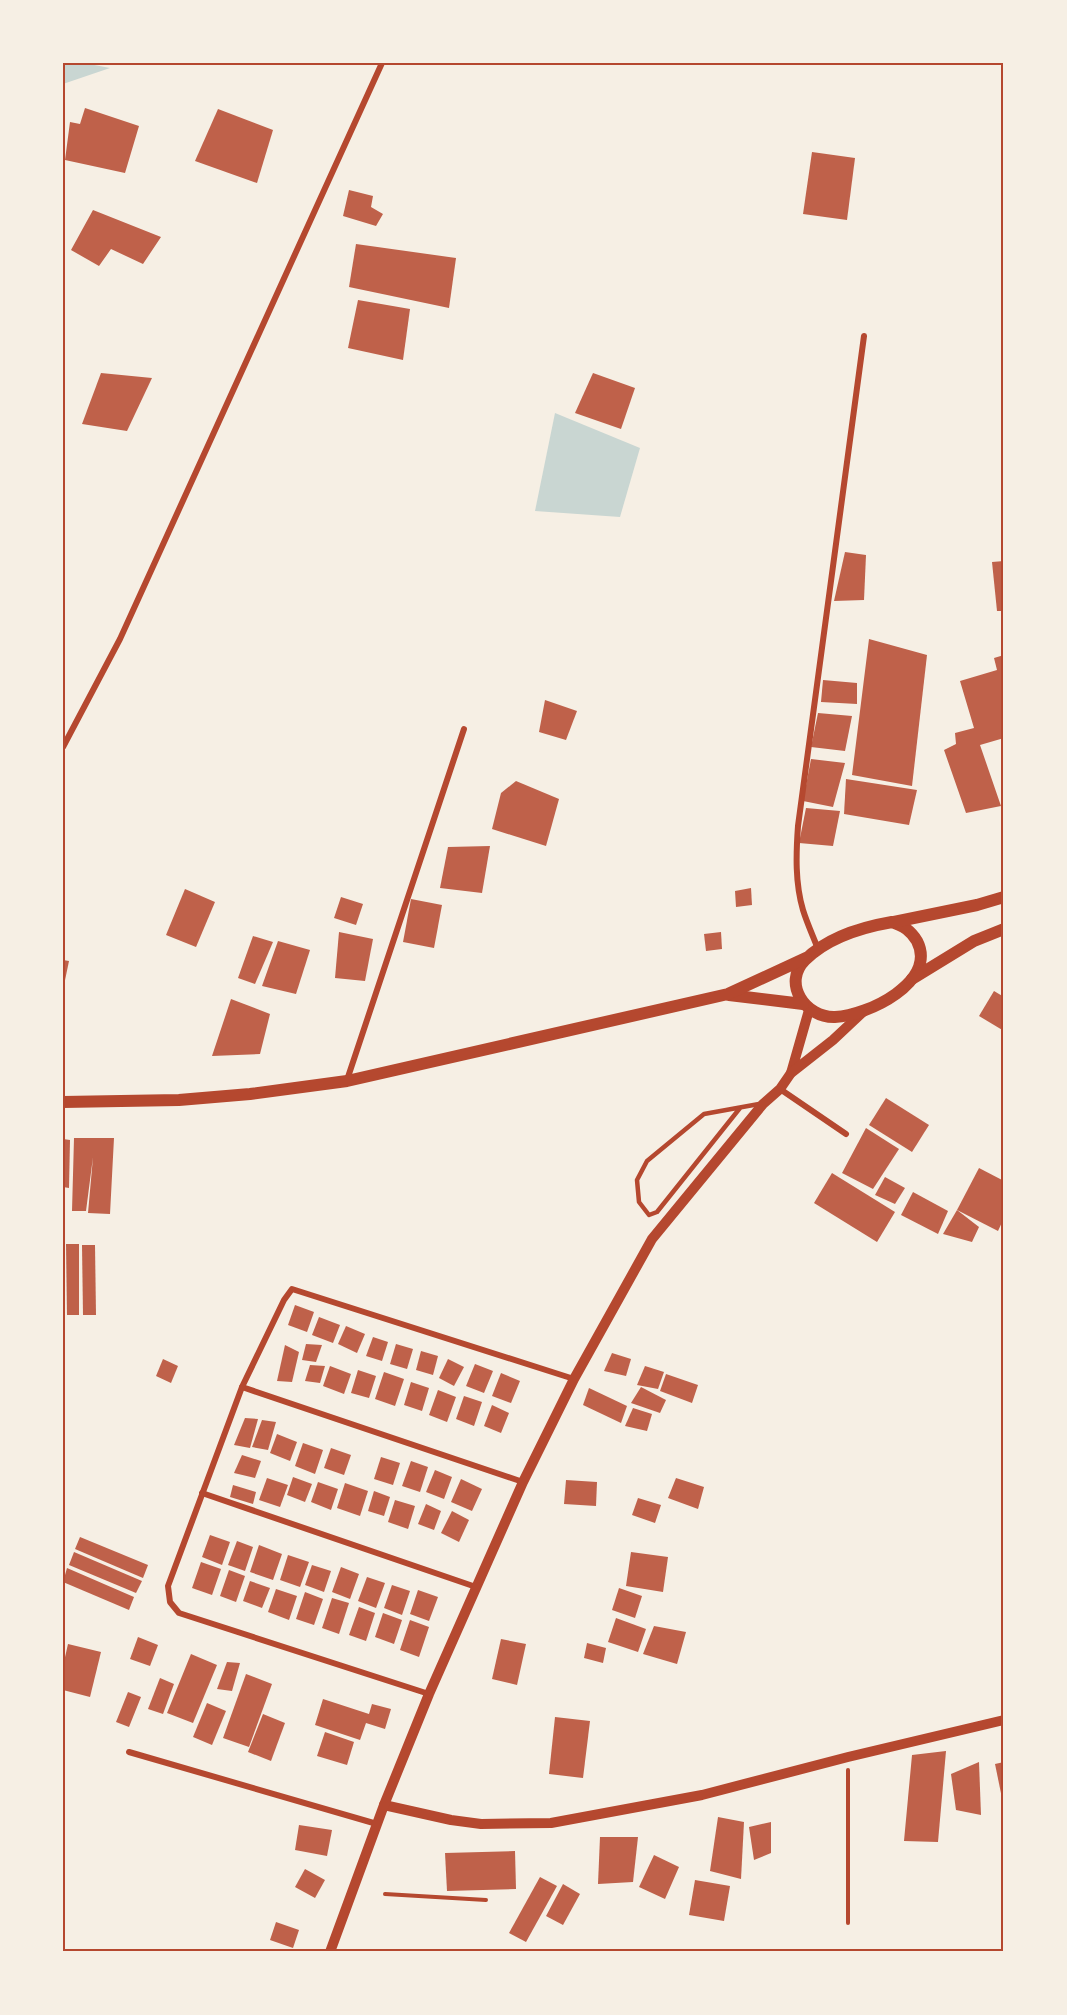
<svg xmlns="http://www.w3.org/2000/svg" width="1067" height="2015" viewBox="0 0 1067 2015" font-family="Roboto,sans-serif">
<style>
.water{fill:#c9d6d2}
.building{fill:#bf614a}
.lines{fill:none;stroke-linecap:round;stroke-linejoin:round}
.path{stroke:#b5482f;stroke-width:4}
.service{stroke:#b5482f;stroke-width:4.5}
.minor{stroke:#b5482f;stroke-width:6}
.tertiary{stroke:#b5482f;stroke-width:10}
.secondary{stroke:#b5482f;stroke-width:12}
.neatline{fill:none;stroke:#b5482f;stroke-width:2}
</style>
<rect width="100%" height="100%" fill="#f6efe4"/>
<g class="water">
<path d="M63,63H84L110,68L63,84Z"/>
<path d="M555,413L640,448L620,517L535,511Z"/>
</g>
<g class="building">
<path d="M85,108L139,126L125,173L65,160L70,122L80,124Z"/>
<path d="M218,109L273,130L257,183L195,161Z"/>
<path d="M812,152L855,158L847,220L803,214Z"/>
<path d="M349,190L373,196L371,207L383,214L376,226L343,216Z"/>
<path d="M93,210L161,237L143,264L111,249L99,266L71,250Z"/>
<path d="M356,244L456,258L449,308L349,287Z"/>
<path d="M358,300L410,309L403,360L348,348Z"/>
<path d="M101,373L152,378L127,431L82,424Z"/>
<path d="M593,373L635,388L621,429L575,413Z"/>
<path d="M845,552L866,555L864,600L834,601Z"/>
<path d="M1004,561V611H997L992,562Z"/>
<path d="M869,639L927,655L912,786L852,775Z"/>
<path d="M1004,655V738L980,745L1001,806L966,813L944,750L956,744L955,733L974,728L960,681L997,670L994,658Z"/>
<path d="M823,680L857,683V704L821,702Z"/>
<path d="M545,700L577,711L566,740L539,732Z"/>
<path d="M818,713L852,716L845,751L811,747Z"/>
<path d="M811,759L845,763L833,807L803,801Z"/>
<path d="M846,779L917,790L909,825L844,814Z"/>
<path d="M516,781L559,799L546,846L492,829L501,793Z"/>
<path d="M806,808L840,811L833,846L799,843Z"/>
<path d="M490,846L482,893L440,888L448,847Z"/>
<path d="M751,888L752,905L736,907L735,891Z"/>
<path d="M185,889L215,902L196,947L166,935Z"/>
<path d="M341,897L363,904L356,925L334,918Z"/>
<path d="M411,899L442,905L434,948L403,942Z"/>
<path d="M339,932L373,939L365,981L335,978Z"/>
<path d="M721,932L722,949L706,951L704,934Z"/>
<path d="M253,936L273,942L255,984L238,978Z"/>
<path d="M278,941L310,950L296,994L262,986Z"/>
<path d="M63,960L69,961L64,985H63Z"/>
<path d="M994,991L1004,997V1031L979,1016Z"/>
<path d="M231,999L270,1014L260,1054L212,1056Z"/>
<path d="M886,1098L929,1125L912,1152L869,1125Z"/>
<path d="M866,1128L899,1149L873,1189L842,1173Z"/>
<path d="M74,1138H114L110,1214L88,1213L93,1157L86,1211H72Z"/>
<path d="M63,1139L70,1140L69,1188L63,1187Z"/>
<path d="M979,1168L1004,1181V1218L998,1231L957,1210Z"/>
<path d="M832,1173L895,1212L877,1242L814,1203Z"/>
<path d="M885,1177L905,1188L895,1204L875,1195Z"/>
<path d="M913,1192L948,1211L938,1234L901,1215Z"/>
<path d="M957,1210L979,1227L972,1242L943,1234Z"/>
<path d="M66,1244H79V1315H67Z"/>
<path d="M82,1245H95L96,1315H83Z"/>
<path d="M295,1305L314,1312L307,1332L288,1325Z"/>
<path d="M319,1317L340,1325L333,1343L312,1335Z"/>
<path d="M346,1326L365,1334L357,1353L338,1344Z"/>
<path d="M373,1337L388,1342L382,1361L366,1356Z"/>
<path d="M306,1344L322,1345L316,1362L302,1360Z"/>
<path d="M396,1344L413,1349L407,1369L390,1364Z"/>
<path d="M285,1345L299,1352L292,1382L277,1381Z"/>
<path d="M421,1351L438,1356L433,1375L416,1370Z"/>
<path d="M612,1353L631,1359L626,1376L604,1371Z"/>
<path d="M163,1359L178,1366L171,1383L156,1376Z"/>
<path d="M448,1359L464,1367L454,1386L439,1378Z"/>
<path d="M475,1364L493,1371L484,1393L466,1386Z"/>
<path d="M310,1365L325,1366L320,1383L305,1381Z"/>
<path d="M330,1366L351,1374L344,1394L323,1386Z"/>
<path d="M645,1366L664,1372L658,1389L637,1385Z"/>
<path d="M358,1370L376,1376L369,1398L351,1393Z"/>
<path d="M384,1372L404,1379L395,1406L375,1399Z"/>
<path d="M501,1373L520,1381L511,1403L492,1396Z"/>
<path d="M666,1374L698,1385L692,1403L660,1391Z"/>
<path d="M411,1382L429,1388L422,1411L404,1405Z"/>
<path d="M641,1387L666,1400L660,1413L631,1403Z"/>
<path d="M589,1388L627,1406L621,1423L583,1405Z"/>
<path d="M438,1390L456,1397L447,1422L429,1415Z"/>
<path d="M464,1396L482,1402L474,1426L456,1419Z"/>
<path d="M492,1405L509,1413L501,1433L484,1426Z"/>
<path d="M633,1408L652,1414L647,1431L625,1426Z"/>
<path d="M245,1418L258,1419L250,1448L234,1445Z"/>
<path d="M262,1420L276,1422L268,1450L252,1447Z"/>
<path d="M277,1434L297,1442L290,1461L270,1453Z"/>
<path d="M303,1443L323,1450L315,1474L295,1466Z"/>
<path d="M331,1448L351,1455L344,1475L324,1468Z"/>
<path d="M242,1455L261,1461L255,1478L234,1473Z"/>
<path d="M381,1457L400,1463L393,1485L374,1479Z"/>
<path d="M411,1461L428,1467L420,1492L402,1486Z"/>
<path d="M435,1470L452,1477L444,1499L426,1492Z"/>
<path d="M293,1477L312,1484L305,1502L287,1495Z"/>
<path d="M267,1478L288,1485L280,1507L259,1500Z"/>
<path d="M676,1478L704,1487L698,1509L668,1498Z"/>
<path d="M461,1479L482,1489L472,1511L451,1502Z"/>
<path d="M566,1480L597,1482L596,1506L564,1504Z"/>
<path d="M318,1482L338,1489L331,1510L311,1502Z"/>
<path d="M345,1483L368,1491L360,1516L337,1508Z"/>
<path d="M233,1485L256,1492L253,1504L230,1497Z"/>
<path d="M374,1491L390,1497L384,1516L368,1511Z"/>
<path d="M638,1498L661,1505L655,1523L632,1515Z"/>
<path d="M395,1500L415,1506L408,1529L388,1522Z"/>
<path d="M426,1504L441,1511L434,1530L418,1524Z"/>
<path d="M452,1511L469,1520L459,1542L441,1533Z"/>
<path d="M210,1535L230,1542L222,1565L202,1557Z"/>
<path d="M80,1537L148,1565L143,1578L75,1549Z"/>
<path d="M237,1541L253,1547L245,1571L228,1565Z"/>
<path d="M259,1545L282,1554L273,1580L250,1572Z"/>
<path d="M74,1552L142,1581L136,1593L69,1565Z"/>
<path d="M631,1552L668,1557L663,1592L626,1586Z"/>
<path d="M288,1555L309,1562L300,1587L280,1580Z"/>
<path d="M201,1562L221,1569L212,1595L192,1588Z"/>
<path d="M312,1565L331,1571L324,1592L305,1585Z"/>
<path d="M341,1567L359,1574L350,1599L332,1592Z"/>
<path d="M67,1568L134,1597L129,1610L63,1582Z"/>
<path d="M229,1570L245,1576L236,1602L220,1596Z"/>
<path d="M367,1577L385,1583L376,1608L358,1601Z"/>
<path d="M250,1581L270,1588L262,1608L243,1601Z"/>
<path d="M392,1585L410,1591L402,1615L384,1608Z"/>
<path d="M619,1588L642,1596L635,1618L612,1610Z"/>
<path d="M276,1589L297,1596L289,1620L268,1612Z"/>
<path d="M418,1590L438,1597L429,1621L410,1614Z"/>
<path d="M305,1592L323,1599L314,1625L296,1619Z"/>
<path d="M332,1598L349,1603L339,1634L322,1628Z"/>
<path d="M359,1607L375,1613L366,1641L349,1635Z"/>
<path d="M383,1613L402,1620L394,1644L375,1637Z"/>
<path d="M616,1618L646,1629L638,1652L608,1642Z"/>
<path d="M410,1620L429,1627L419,1657L400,1650Z"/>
<path d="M654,1626L686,1632L677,1664L643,1654Z"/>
<path d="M138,1637L158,1645L150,1666L130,1659Z"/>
<path d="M501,1639L526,1644L517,1685L492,1679Z"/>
<path d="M587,1643L606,1648L603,1663L584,1658Z"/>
<path d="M68,1644L101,1652L90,1697L63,1690V1666Z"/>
<path d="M191,1654L217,1665L193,1723L167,1713Z"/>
<path d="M227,1662L240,1663L232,1691L217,1689Z"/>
<path d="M246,1674L272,1684L249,1747L223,1738Z"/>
<path d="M160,1678L174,1684L163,1714L148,1709Z"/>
<path d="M128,1692L141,1697L129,1727L116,1722Z"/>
<path d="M323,1699L369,1714L372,1704L391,1709L385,1729L366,1723L360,1740L315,1725Z"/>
<path d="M207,1703L226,1711L212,1745L193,1737Z"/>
<path d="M263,1714L285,1723L271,1761L248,1752Z"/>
<path d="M555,1717L590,1721L583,1778L549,1774Z"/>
<path d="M325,1732L354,1742L347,1765L317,1756Z"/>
<path d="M946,1751L938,1842L904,1841L912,1755Z"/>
<path d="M979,1762L981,1815L956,1810L951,1774Z"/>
<path d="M1004,1762V1803H1003L995,1764Z"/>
<path d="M718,1817L744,1822L741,1879L710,1871Z"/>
<path d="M771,1822V1853L754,1860L749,1827Z"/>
<path d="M299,1825L332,1830L327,1856L295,1850Z"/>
<path d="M600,1837H638L633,1882L598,1884Z"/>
<path d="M515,1851L516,1889L447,1891L445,1853Z"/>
<path d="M654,1855L679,1867L665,1899L639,1887Z"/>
<path d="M305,1869L325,1880L315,1898L295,1887Z"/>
<path d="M540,1877L557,1886L526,1942L509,1933Z"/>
<path d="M695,1880L730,1886L724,1921L689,1915Z"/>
<path d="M563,1884L580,1894L563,1925L546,1916Z"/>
<path d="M276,1922L299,1930L293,1948L270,1940Z"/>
</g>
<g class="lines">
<g class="path">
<path d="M848,1770V1923"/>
<path d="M385,1894L486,1900"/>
</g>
<path class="service" d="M740,1108L657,1212L649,1215L639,1202L637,1180L647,1161L704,1114L759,1104"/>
<g class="minor">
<path d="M63,747L120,639L382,63"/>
<path d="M818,949C813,936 807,923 803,910C795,883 796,854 798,826L864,336"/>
<path d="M347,1080L464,729"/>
<path d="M780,1089L846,1134"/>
<path d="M242,1387L523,1482"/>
<path d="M202,1493L476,1587"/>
<path d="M429,1694L179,1613L170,1602L168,1586L242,1387L284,1300L292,1289L574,1379"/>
<path d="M129,1752L377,1824"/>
</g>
<g class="tertiary">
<path d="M791,1073L809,1010"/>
<path d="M384,1805L451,1820L481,1824L551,1823L702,1795L848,1757L1004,1720"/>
<path d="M330,1952L384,1805L429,1694L523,1482L574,1379L652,1239L763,1104L780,1089L791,1073L833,1040L865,1010"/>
</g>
<g class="secondary">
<path d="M892,922C904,926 911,931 917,941C938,982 867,1016 835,1017C805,1018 782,983 805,960C827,938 863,927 892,922Z"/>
<path d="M894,922L977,905L1004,897"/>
<path d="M912,979L974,941L1004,929"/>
<path d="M729,995L803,1004"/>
<path d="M63,1102L179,1100L250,1094L347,1081L728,994L806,958"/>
</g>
</g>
<rect width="1067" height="2015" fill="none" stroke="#f6efe4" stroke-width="129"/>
<rect x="64" y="64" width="938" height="1886" class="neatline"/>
</svg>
